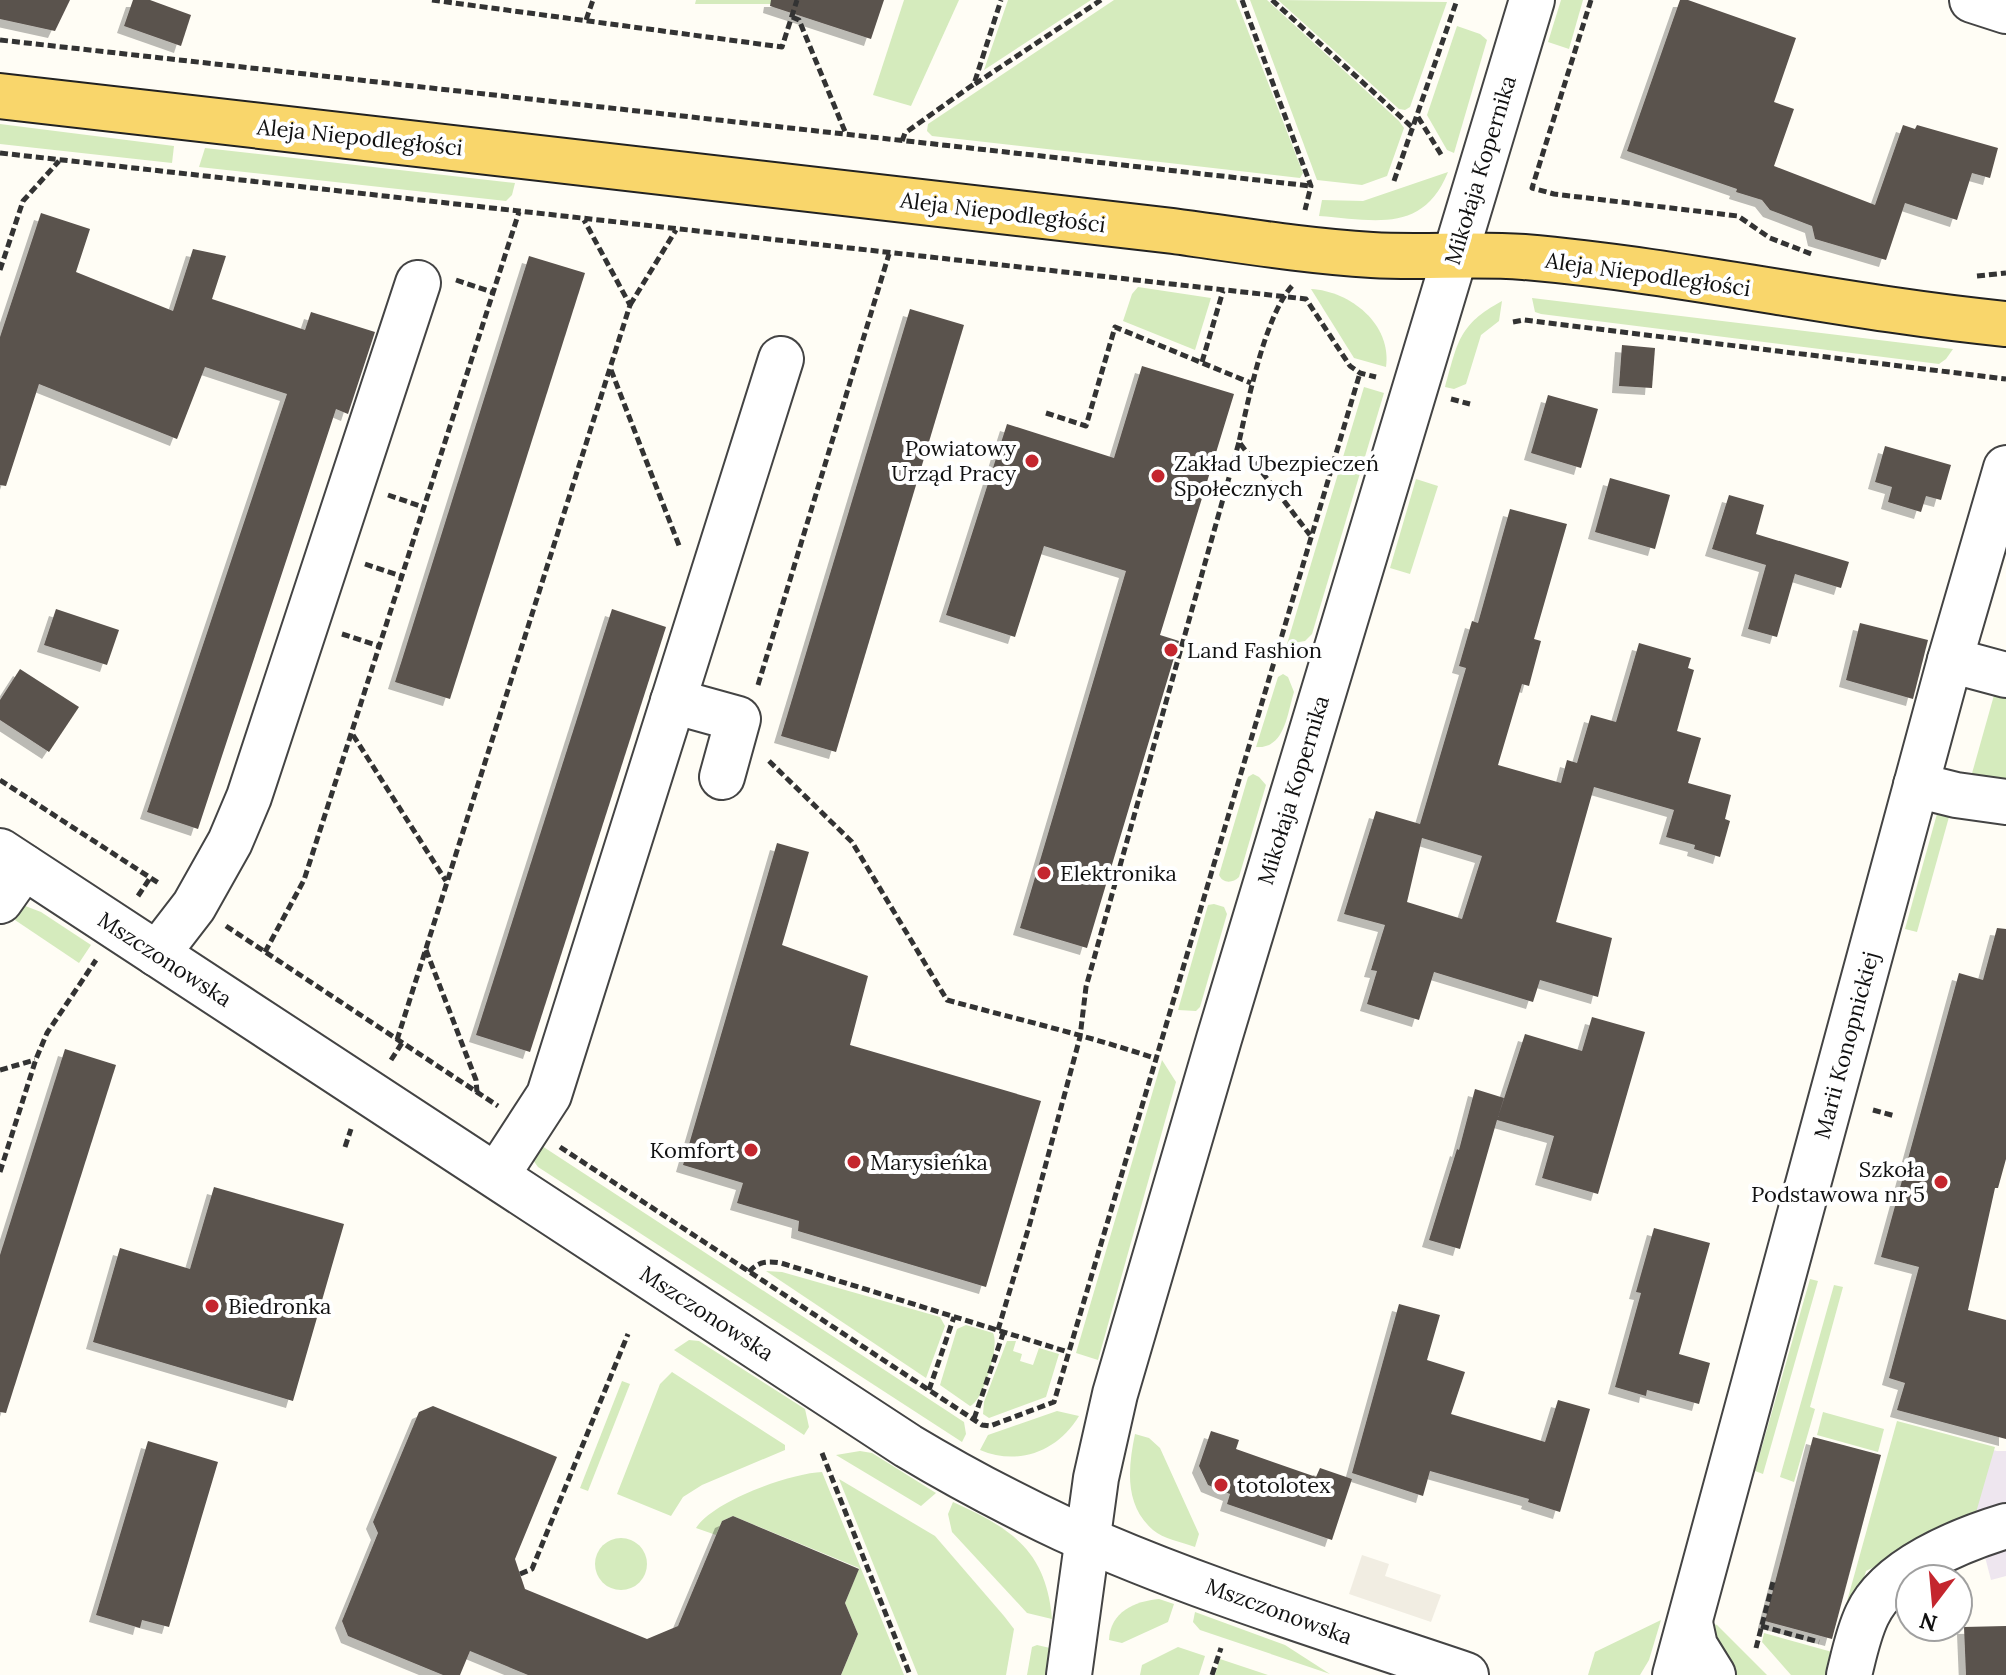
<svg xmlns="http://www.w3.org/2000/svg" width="2006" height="1675" viewBox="0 0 2006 1675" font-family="Lora,serif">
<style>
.industrial{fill:#eee6ef}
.green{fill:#d5ebbd}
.plaza{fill:#f1ede2}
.building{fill:#5a524d;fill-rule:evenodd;filter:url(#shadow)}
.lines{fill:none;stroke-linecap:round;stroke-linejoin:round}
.minor-casing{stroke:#444;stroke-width:48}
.major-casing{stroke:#222;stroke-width:48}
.path{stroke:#333;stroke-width:5;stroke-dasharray:8 4;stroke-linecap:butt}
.minor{stroke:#fff;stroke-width:44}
.major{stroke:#f9d66b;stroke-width:44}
.poi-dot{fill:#c4262e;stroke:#fff;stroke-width:3}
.labels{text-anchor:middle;stroke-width:8;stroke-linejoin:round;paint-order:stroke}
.street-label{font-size:22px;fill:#111;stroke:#fff}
.poi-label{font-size:22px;fill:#111;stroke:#fff;text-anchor:start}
</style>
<defs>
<filter id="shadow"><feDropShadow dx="-7" dy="7" stdDeviation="0" flood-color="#0004"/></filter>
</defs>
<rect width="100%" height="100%" fill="#fffdf5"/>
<path class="industrial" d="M1955,1441L1997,1451H2006V1576L1991,1580Z"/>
<g class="green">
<path d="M696,0H790L789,4H695Z"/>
<path d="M904,0H959L911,106L873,95Z"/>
<path d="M1008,0H1091L984,70Z"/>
<path d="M1114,0H1236L1303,173L1300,178L932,136L927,131L928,124Z"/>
<path d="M1250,0H1267L1399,121L1404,128L1387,176L1362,185L1317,180Z"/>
<path d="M1278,0L1447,2L1410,107L1405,110L1399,109Z"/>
<path d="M1561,0H1583L1569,49L1548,42Z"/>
<path d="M1457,26L1480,34L1487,40L1454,153L1447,150L1427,115Z"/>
<path d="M0,124L174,146L172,163L0,144Z"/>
<path d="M205,148L515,183L512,195L506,201L199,167Z"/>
<path d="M1448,172C1423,234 1374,220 1319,216L1322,200L1363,201Z"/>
<path d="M1138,287L1211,298L1195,350L1123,321L1132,294Z"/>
<path d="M1311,289C1350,291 1392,324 1386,367L1354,358Z"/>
<path d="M1532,298L1953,349L1946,359L1939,364L1541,314L1535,312Z"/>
<path d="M1502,301L1499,321L1481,335L1466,384L1454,389L1445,387C1458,342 1458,325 1502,301Z"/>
<path d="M1364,387L1384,393L1312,634L1305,641L1287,644Z"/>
<path d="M1416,479L1438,486L1410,574L1390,568Z"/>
<path d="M1283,674L1288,677L1294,692C1287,714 1285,749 1256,747L1278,677Z"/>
<path d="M1998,681L2006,683V793L1969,784Z"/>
<path d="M1253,774L1259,777L1266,785L1239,877C1233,883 1223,884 1219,875L1248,777Z"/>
<path d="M1950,801L1949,817L1917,932L1905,929L1940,803Z"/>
<path d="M20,904L41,912L91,945L79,963L6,914Z"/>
<path d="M1214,904L1224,907L1227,914L1200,1007L1196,1011L1178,1010L1208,905Z"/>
<path d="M1162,1060L1176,1082L1098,1360L1076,1353Z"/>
<path d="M539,1144L964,1422L966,1434L962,1442L538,1167L533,1160Z"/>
<path d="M766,1271L782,1272L940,1317L945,1326L926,1378Z"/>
<path d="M1810,1279L1818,1281L1763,1474L1755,1471Z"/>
<path d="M1834,1285L1843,1287L1810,1407L1815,1409L1794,1482L1780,1477Z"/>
<path d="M966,1325L993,1333C1000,1346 983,1401 970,1406L940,1385L957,1329Z"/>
<path d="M689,1340L699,1341L805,1409L809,1427L804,1435L674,1350Z"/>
<path d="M1007,1341H1016L1013,1351L1022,1354L1020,1361L1033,1365L1039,1348L1059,1354L1046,1397L989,1418L983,1414L984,1402Z"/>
<path d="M672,1372L785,1445V1450L702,1485L683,1497L671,1516L617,1494L660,1384Z"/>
<path d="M622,1381L630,1384L588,1491L580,1488Z"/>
<path d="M1057,1411L1079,1416C1057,1452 1018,1466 980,1450L988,1435Z"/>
<path d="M1823,1412L1884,1429L1878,1452L1817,1435Z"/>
<path d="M1897,1421L1995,1447L1975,1516L1866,1571L1845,1643L1836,1641Z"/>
<path d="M1135,1434L1149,1438L1160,1448L1199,1534L1195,1547C1182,1542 1163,1539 1153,1530C1124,1505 1128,1468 1135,1434Z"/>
<path d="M860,1451L872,1453L936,1493L921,1506L836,1455Z"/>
<path d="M822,1472L904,1675H841L858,1634L845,1603L859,1568L733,1516L722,1521L716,1535L696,1528C713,1501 791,1473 822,1472Z"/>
<path d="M839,1479L935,1536L1004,1616L1014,1629L1006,1675H918Z"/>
<path d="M953,1502C1012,1529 1046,1550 1052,1619L1027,1613L952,1532L948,1514Z"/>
<circle cx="621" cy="1564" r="26"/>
<path d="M1159,1599L1174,1604L1168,1622L1122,1643L1109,1640C1110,1612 1135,1601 1159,1599Z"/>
<path d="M1195,1612L1285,1645L1330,1674L1200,1630L1193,1622Z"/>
<path d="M1661,1620L1649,1660L1640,1675H1588L1595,1652Z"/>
<path d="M1707,1622L1717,1625L1767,1675H1725Z"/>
<path d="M1764,1633L1843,1655L1837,1675H1791L1762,1642Z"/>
<path d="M1037,1645L1050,1648L1045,1675H1027L1032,1647Z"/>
<path d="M1178,1647L1205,1656L1199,1675H1140L1142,1665Z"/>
<path d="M1220,1659L1268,1675H1215Z"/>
</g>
<path class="plaza" d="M1362,1555L1389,1564L1385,1576L1441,1595L1431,1622L1349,1594Z"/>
<g class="building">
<path d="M0,0H70L55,31L0,19Z"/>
<path d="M133,0H150L191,15L181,46L124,26Z"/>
<path d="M771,0H884L871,39L770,6Z"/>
<path d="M1680,0H1688L1796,38L1774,102L1794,109L1774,166L1875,205L1903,125L1915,129L1917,125L1998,148L1990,178L1972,173L1957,220L1905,203L1886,260L1815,239L1812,226L1770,210L1762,200L1736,192L1737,189L1627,151Z"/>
<path d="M41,213L90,229L76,272L173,311L193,249L226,256L212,299L305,330L311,312L375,332L348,414L336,409L198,829L147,812L287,394L205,367L177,439L39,384L6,486L0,485V337Z"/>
<path d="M529,256L585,273L450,699L395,682Z"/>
<path d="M910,309L964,325L836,752L781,736Z"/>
<path d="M1622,345L1655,348L1652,388L1619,386Z"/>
<path d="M1142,366L1234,394L1160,635L1179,641L1087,948L1020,928L1126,571L1044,546L1015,637L946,615L1007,424L1114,458Z"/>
<path d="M1548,395L1598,409L1581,468L1531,453Z"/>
<path d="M1885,446L1951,465L1941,500L1926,496L1921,512L1888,502L1892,487L1875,482Z"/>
<path d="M1610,478L1670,495L1655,549L1595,532Z"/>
<path d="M1729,495L1764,505L1756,534L1849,562L1841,588L1795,574L1777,637L1748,629L1766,565L1712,549Z"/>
<path d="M1510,509L1567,524L1534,639L1541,641L1529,686L1522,684L1498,765L1561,783L1567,760L1577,763L1591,715L1616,722L1639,643L1691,658L1688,668L1694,670L1677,731L1701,738L1688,783L1731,795L1725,819L1730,821L1720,857L1694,849L1695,845L1666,837L1674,810L1594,787L1556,922L1612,938L1598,997L1540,980L1533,1002L1434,972L1419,1020L1367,1004L1377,971L1371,970L1385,925L1344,914L1376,811L1420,824L1466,668L1459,666L1472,621L1478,623ZM1422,838L1482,856L1462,919L1407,902Z"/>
<path d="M56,609L119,630L107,665L44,645Z"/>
<path d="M612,609L666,627L530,1052L476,1035Z"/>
<path d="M1860,623L1928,640L1913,699L1846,680Z"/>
<path d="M20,669L79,707L49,752L0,720V700Z"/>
<path d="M777,843L809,852L782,945L868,976L850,1045L1041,1101L986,1287L798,1231L799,1221L737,1203L743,1183L683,1165Z"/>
<path d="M1997,928L2006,929V1159L1998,1188H1995L1968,1310L2006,1320V1439L1897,1410L1905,1383L1889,1378L1919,1267L1881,1257L1959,973L1983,980Z"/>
<path d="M1592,1017L1645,1032L1598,1194L1542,1178L1554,1136L1497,1120L1460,1249L1429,1240L1457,1149L1459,1150L1475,1089L1504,1098L1498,1117L1525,1034L1582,1051Z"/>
<path d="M65,1049L116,1065L6,1413L0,1412V1255Z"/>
<path d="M214,1187L344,1224L293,1401L93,1342L120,1248L190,1269Z"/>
<path d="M1654,1228L1710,1243L1679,1354L1710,1363L1699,1404L1647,1390L1646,1396L1615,1387L1641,1293L1636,1292Z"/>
<path d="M1399,1304L1440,1315L1427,1360L1465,1372L1451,1414L1545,1442L1558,1400L1590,1409L1560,1512L1528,1502L1529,1499L1430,1471L1423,1496L1352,1473Z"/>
<path d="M433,1406L557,1457L515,1559L525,1589L647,1639L678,1626L722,1521L733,1516L859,1569L845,1603L858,1634L841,1675H528L470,1651L460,1675H443L348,1636L342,1621L378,1533L373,1522L419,1412Z"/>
<path d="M1211,1431L1239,1440L1236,1449L1316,1477L1320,1468L1352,1479L1332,1540L1227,1504L1230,1494L1208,1485L1199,1466Z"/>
<path d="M1813,1437L1881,1455L1832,1639L1765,1621Z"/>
<path d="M148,1441L218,1462L169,1627L142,1620L140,1628L96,1615Z"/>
<path d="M2006,1626V1675H1966L1964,1627Z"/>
</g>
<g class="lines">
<defs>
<g id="minor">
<path d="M1972,0L2006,11"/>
<path d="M1950,660L2006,675"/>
<path d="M673,701L738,719L722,777"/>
<path d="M1916,785L1956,795L2006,802"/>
<path d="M0,851L908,1446C958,1476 1011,1504 1064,1529C1191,1587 1333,1630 1466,1675"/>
<path d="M0,901L24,867"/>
<path d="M157,954L194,906L230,842L249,797L418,283"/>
<path d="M497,1175L549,1095L781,359"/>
<path d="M1690,1623L1695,1646L1713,1675"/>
<path d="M1069,1675L1096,1478L1115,1394L1219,1039L1532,0"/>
<path d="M1675,1675L1950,660L2006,468"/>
<path d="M1849,1675C1854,1655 1858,1634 1867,1615C1888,1569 1960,1540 2006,1526"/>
</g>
<path id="major" d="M0,96L1173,231C1239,240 1305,251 1372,255C1423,258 1474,253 1524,257C1686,271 1844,308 2006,324"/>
</defs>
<use href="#minor" class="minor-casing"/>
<use href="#major" class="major-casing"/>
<g class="path">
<path d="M432,0L782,47L797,0"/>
<path d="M1242,0L1311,186L1305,210"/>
<path d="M1272,0L1413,128"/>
<path d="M1591,0L1532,188L1554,194L1738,216L1770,238L1814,255"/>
<path d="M792,17L799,20L846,134"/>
<path d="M586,20L593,0"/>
<path d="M0,40L1311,186"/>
<path d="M975,84L1101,0"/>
<path d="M1418,117L1442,156"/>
<path d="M902,141L905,133L974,84L1001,0"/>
<path d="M0,153L1306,299L1350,366L1360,373L1376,377"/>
<path d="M1394,181L1457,0"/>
<path d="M0,270L23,201L59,161"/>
<path d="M1977,276L2006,273"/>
<path d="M456,280L492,292"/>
<path d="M1292,286C1265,316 1248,401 1239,442L1310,535"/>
<path d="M630,305L676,230"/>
<path d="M1513,322L1524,320L2006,379"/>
<path d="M1202,362L1223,291"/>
<path d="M611,370L680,548"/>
<path d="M1451,399L1470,404"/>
<path d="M1046,413L1086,426L1115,327L1251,383"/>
<path d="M388,495L423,507"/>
<path d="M365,564L401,576"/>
<path d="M342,634L379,646"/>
<path d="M758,685L889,254"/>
<path d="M353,735L446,881"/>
<path d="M769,761L852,842L947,1000C1016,1019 1086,1035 1154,1058"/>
<path d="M0,780L160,884"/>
<path d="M138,896L150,878"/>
<path d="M226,926L498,1106"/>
<path d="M426,950L476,1080L477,1092"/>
<path d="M265,952L304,880L519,212"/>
<path d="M397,1040L630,305L584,220"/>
<path d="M391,1060L402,1043"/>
<path d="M0,1070L35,1060"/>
<path d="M1873,1110L1895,1116"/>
<path d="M345,1147L351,1129"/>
<path d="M560,1147L982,1425L990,1426L1054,1402L1360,373"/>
<path d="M0,1172L36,1059L47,1033L96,960"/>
<path d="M749,1272C758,1261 768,1261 781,1263L1068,1352"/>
<path d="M998,1330L1030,1223L1080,1037L1086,987L1239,442"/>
<path d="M929,1390L954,1317"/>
<path d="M974,1419L1004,1331"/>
<path d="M822,1453L910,1675"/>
<path d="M520,1574L532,1569L628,1334"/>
<path d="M1761,1626L1819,1642"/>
<path d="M1756,1648L1773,1582"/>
<path d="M1212,1675L1221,1648"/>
</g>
<use href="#minor" class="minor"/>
<use href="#major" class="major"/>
</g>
<g class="poi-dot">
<circle cx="1032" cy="461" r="8"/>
<circle cx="1158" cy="476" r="8"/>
<circle cx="1171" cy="650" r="8"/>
<circle cx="1044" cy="873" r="8"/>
<circle cx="751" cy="1150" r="8"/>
<circle cx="854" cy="1162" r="8"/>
<circle cx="1941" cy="1182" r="8"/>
<circle cx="212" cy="1306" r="8"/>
<circle cx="1221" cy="1485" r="8"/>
</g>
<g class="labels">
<g class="street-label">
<text transform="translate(360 137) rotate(6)" y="8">Aleja Niepodległości</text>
<text transform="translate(1480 170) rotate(-73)" y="8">Mikołaja Kopernika</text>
<text transform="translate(1003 212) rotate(7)" y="8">Aleja Niepodległości</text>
<text transform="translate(1648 274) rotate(8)" y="8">Aleja Niepodległości</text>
<text transform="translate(1293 790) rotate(-73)" y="8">Mikołaja Kopernika</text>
<text transform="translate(165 959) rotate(33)" y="8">Mszczonowska</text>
<text transform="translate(1846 1045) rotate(-75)" y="8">Marii Konopnickiej</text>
<text transform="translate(707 1313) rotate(33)" y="8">Mszczonowska</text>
<text transform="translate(1279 1611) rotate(20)" y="8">Mszczonowska</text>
</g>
<g class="poi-label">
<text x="1016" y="456" text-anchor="end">Powiatowy<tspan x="1016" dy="25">Urząd Pracy</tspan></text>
<text x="1174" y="471">Zakład Ubezpieczeń<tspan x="1174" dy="25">Społecznych</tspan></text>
<text x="1187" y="658">Land Fashion</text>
<text x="1060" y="881">Elektronika</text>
<text x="735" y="1158" text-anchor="end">Komfort</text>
<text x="870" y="1170">Marysieńka</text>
<text x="1925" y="1177" text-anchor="end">Szkoła<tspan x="1925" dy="25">Podstawowa nr 5</tspan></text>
<text x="228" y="1314">Biedronka</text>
<text x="1237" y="1493">totolotex</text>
</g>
</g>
<g transform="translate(1934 1603) rotate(196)"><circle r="38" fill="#ffffff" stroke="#a0a0a0" stroke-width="2"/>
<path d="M0-6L14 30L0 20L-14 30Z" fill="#c4262e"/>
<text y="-12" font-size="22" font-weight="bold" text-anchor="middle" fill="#111111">N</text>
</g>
</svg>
